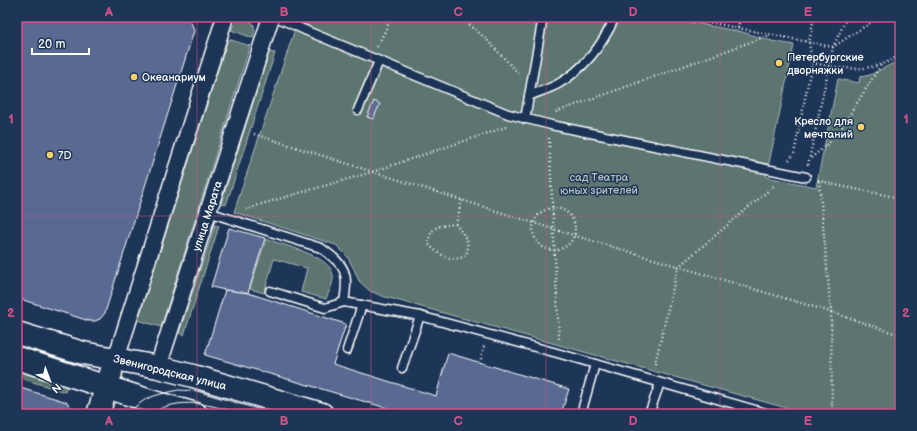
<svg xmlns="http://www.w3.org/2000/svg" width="917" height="431" viewBox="0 0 917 431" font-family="'Balsamiq Sans',sans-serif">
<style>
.green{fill:#5b7470;stroke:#adbab8}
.building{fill:#586a92;stroke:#fff}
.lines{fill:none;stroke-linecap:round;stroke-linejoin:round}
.lane-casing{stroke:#fff;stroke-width:11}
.street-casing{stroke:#fff;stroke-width:19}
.secondary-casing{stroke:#fff;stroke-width:25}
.path{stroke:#fff;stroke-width:2.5;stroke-dasharray:1 3;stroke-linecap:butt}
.lane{stroke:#1d3557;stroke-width:8}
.street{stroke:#1d3557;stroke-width:16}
.secondary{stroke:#1d3557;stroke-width:22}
.tram{stroke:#fff;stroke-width:1}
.grid{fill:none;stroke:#d15284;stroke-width:1;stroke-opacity:0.55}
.poi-dot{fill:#ffd166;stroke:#1d3557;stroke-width:1.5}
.labels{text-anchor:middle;stroke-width:3;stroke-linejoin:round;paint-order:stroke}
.poi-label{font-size:11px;fill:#fff;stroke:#1d3557;text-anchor:start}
.park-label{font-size:11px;fill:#b5c0bf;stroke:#1d3557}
.street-label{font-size:11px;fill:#fff;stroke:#1d3557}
.neatline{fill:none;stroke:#d15284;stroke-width:1.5}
.grid-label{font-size:13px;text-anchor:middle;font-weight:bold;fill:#d15284}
</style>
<rect width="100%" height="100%" fill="#1d3557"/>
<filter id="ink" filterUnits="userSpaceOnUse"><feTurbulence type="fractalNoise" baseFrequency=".025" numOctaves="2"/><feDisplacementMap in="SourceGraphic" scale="8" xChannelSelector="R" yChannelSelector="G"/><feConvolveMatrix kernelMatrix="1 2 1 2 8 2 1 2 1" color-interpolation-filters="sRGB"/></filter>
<g filter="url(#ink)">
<g class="green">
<path d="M243,17C255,20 256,28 253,38L231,30L236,21Z"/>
<path d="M299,17H663L742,32L772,41L794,45L766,177L816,187L838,79L859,83L860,77L870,75L900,60V414H808L382,296L370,291L359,281L354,269L347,256L336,245L234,212Z"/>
<path d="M228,39L250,46L161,327L138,320Z"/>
<path d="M269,52L275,53L226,205L221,203Z"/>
<path d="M215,225L219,226L184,335L179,333Z"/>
<path d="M266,239C282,245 330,255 333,275C334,283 329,292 326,299L301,292L307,268L274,259L264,293L250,289Z"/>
<path d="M17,371L67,386L65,392L17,377Z"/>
</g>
<g class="building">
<path d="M17,17H184L190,20L193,27L194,31L105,313L100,319L95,321H89L17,298Z"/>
<path d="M374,101L380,104L373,119L367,117Z"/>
<path d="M229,228L265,238L248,293L225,290L211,287Z"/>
<path d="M225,290L248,293L346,324L333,364L436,396L448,353L569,389L561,414H407L205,355Z"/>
<path d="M17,387L67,402L72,410L70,414H17Z"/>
</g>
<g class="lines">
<defs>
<g id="lane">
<path d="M276,17L307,31L508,114L551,125L806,177"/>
<path d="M529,96C538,92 549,89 558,84C584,69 603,44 615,17"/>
<path d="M358,110L379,61"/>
<path d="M525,119L543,17"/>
<path d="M208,212L321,248C346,266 349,272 344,302L420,316L557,353L769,414"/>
<path d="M270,291L325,308L344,302"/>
<path d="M347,350L362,305"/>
<path d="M402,368L420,316"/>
<path d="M581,414L595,364"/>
<path d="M649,414L660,383"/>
</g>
<g id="street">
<path d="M116,359L225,17"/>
<path d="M158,367L271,17"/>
</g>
<g id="secondary">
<path d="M17,333L83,353L158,367L193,376L322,414"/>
<path d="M17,358L147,400L196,414"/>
<path d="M98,414L111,373"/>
</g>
</defs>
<use href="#lane" class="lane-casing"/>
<use href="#street" class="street-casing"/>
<use href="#secondary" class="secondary-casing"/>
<g class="path">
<path d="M460,17L485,38L520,75"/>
<path d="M683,17L833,47L879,17"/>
<path d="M738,28L740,17"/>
<path d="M377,47L392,17"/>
<path d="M895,58L900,29"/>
<path d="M812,63C844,69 871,74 900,55"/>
<path d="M556,112L770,35"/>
<path d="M254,134L553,229L831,312L900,335"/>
<path d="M549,138L559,339"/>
<path d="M811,158L830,142L840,130L881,65"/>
<path d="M789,160L794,154L812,63L809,42L814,17"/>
<path d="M808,165L833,47L847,17"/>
<path d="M818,180L835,185L900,198"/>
<path d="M819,181L831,312L832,414"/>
<circle cx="554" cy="229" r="21"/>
<path d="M246,210L258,205L372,172L506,127"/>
<path d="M456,224C441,226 431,224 428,243C434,252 453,264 464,256C466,255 466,253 468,251L467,240L456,224L462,200"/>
<path d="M480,363L484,346"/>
<path d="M654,368L678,267L775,185"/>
</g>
<use href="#lane" class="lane"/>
<use href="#street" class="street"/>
<use href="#secondary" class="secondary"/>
<g class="tram">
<path d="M125,414L146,399L157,395L178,390L197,391L274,414"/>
<path d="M150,414C180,395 211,405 242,414"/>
</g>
</g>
</g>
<path class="grid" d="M197,17V414M371,17V414M546,17V414M720,17V414M17,216H900"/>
<g class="poi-dot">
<circle cx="779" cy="63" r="4"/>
<circle cx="134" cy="77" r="4"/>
<circle cx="861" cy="127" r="4"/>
<circle cx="50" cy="155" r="4"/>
</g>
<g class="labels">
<g class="poi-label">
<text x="787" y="61">Петербургские<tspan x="787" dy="13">дворняжки</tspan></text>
<text x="142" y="81">Океанариум</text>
<text x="853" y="125" text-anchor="end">Кресло для<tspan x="853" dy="13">мечтаний</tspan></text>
<text x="58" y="159">7D</text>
</g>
<g class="park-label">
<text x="599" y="181">сад Театра<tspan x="599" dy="13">юных зрителей</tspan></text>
</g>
<g class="street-label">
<text transform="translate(207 216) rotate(-72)" y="4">улица Марата</text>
<text transform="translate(170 372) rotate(14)" y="4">Звенигородская улица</text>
</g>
</g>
<rect width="917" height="431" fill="none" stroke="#1d3557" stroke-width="44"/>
<g transform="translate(50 381) rotate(138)" stroke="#1d3557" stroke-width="3" paint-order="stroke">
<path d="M0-3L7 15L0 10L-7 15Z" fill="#ffffff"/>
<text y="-6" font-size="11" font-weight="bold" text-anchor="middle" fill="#ffffff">N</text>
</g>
<path d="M32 48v6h57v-6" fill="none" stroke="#ffffff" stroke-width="2"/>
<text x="38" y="48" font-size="12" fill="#ffffff" stroke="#1d3557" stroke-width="3" paint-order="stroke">20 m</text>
<rect x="22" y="22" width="873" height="387" class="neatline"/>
<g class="grid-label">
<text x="109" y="16">A</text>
<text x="284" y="16">B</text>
<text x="458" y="16">C</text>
<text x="633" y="16">D</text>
<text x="808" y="16">E</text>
<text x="11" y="123">1</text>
<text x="906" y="123">1</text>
<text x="11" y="317">2</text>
<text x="906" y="317">2</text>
<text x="109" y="425">A</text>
<text x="284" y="425">B</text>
<text x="458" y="425">C</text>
<text x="633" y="425">D</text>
<text x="808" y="425">E</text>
</g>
</svg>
